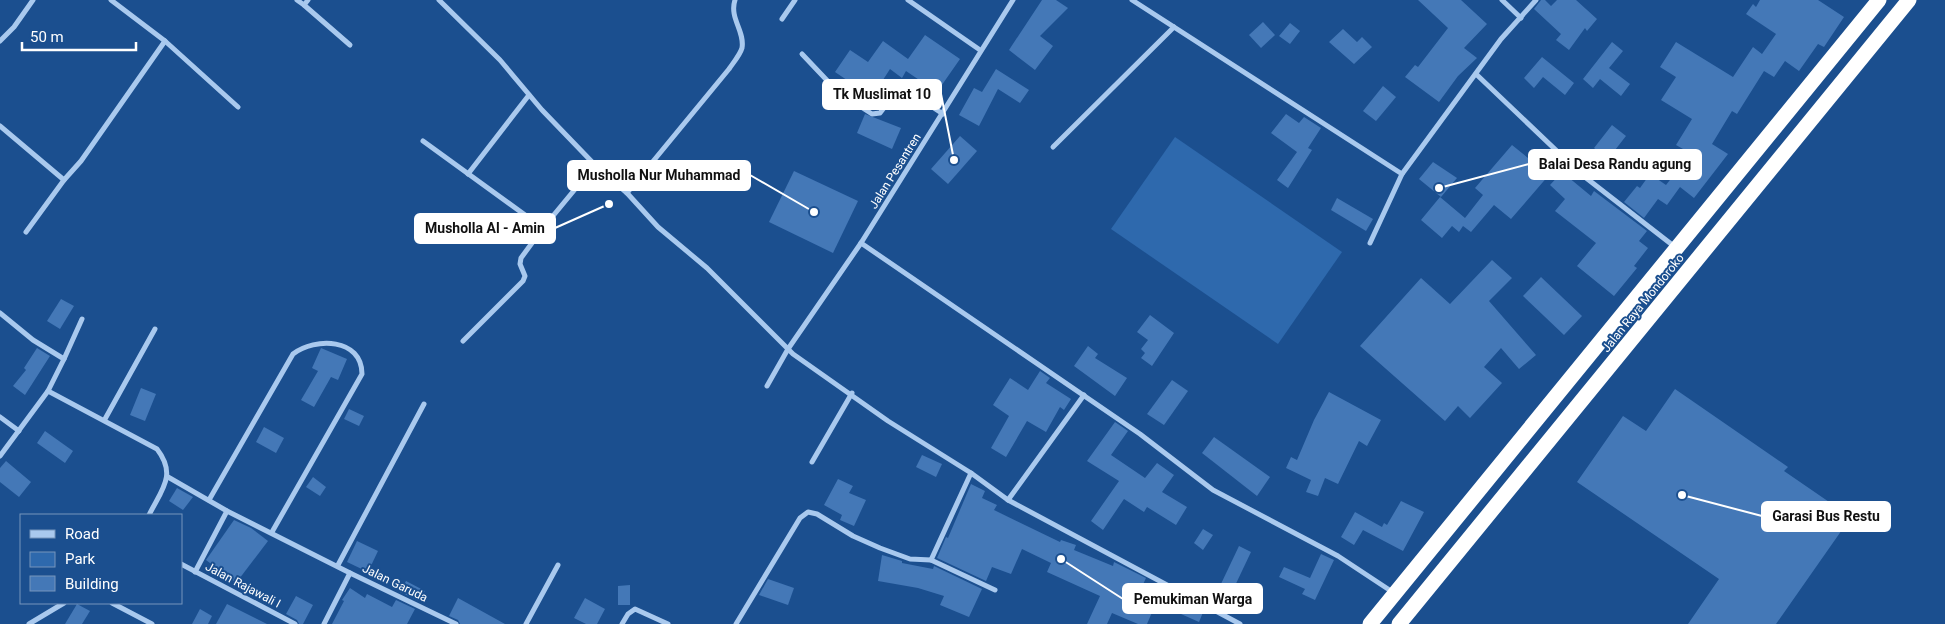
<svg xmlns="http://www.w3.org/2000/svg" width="1945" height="624" viewBox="0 0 1945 624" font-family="Roboto,sans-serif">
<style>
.green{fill:#2e69ad}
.building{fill:#4478b7}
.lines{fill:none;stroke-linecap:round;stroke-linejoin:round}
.street{stroke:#a9c9ee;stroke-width:5}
.highway{stroke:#fff;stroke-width:15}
.labels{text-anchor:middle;stroke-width:4;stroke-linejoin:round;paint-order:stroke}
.street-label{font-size:12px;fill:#fff;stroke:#1b4f8f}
.leader{fill:none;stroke:#fff;stroke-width:2}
.callout-dot{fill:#fff;stroke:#1b4f8f;stroke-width:2}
.callout{fill:#fff;stroke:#fff;stroke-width:2}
.callout-label{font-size:14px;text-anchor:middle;font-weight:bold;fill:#111}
</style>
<rect width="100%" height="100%" fill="#1b4f8f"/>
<path class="green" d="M1175,137L1342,252L1278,344L1111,229Z"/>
<g class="building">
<path d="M1042,0H1056L1068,8L1040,36L1053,46L1035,70L1009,50Z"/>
<path d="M1418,0H1461L1487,24L1464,48L1477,58L1458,76L1439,102L1405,77L1415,65L1418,67L1448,28Z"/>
<path d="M1541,0H1545L1551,6L1557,0H1576L1597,19L1587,31L1585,28L1569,50L1556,40L1561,34L1534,9Z"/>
<path d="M1760,0H1818L1844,17L1824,47L1818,44L1799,71L1785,61L1774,77L1764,71L1737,114L1732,111L1712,144L1728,154L1694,198L1680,187L1667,205L1658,199L1644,218L1624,202L1637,186L1640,188L1650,174L1666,185L1680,167L1674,162L1683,149L1676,145L1692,119L1661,100L1676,77L1660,67L1676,42L1733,77L1753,47L1762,54L1776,34L1746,14L1753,4L1756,7Z"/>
<path d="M1263,22L1275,35L1261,48L1249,35Z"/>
<path d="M1290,23L1300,31L1290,44L1279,36Z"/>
<path d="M1343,29L1357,42L1362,37L1372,47L1354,64L1329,42Z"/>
<path d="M925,35L960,59L937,92L906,71L902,78L890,69L872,97L835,72L850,50L868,62L883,41L908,59Z"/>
<path d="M1612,42L1623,51L1609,68L1630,84L1621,96L1600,79L1593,88L1583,79Z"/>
<path d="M1542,57L1574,83L1565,95L1543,77L1534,88L1524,78Z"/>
<path d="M996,69L1029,90L1020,103L998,89L979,126L959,115L974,88L982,92Z"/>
<path d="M1383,86L1396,97L1376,121L1363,111Z"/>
<path d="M865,114L901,128L892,149L857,133Z"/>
<path d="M1286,114L1299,123L1304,117L1321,128L1308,148L1312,150L1288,188L1277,180L1297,152L1271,133Z"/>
<path d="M1612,125L1626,136L1608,159L1594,148Z"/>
<path d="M960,136L977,151L948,184L931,169Z"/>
<path d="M1512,145L1549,175L1511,219L1494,205L1471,232L1463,226L1459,232L1452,226L1442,238L1421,220L1440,197L1465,218L1483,195L1475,188Z"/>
<path d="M1433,162L1457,178L1441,197L1419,179Z"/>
<path d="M794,171L858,201L833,253L769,222Z"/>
<path d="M1562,172L1591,196L1594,191L1647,231L1639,241L1648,248L1634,266L1637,268L1614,296L1577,266L1596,243L1555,211L1565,199L1550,185Z"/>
<path d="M1337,198L1373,219L1366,231L1331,210Z"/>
<path d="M1492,260L1512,278L1489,301L1536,355L1519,369L1501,348L1484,367L1502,383L1470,418L1458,406L1445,421L1360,346L1421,278L1450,304Z"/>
<path d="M1541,277L1582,316L1564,335L1523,296Z"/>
<path d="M61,299L74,306L60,329L47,321Z"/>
<path d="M1150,315L1174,333L1152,366L1141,358L1145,353L1141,349L1148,340L1137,332Z"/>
<path d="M1088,346L1098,354L1095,358L1127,378L1115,396L1074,366Z"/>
<path d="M37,348L50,356L25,395L13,386L26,370L24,368Z"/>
<path d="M321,348L347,359L338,380L331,377L314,407L301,400L318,371L312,368Z"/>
<path d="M1040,371L1050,378L1046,383L1071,399L1064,410L1060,407L1046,432L1027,421L1006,457L991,448L1009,416L993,405L1010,378L1028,390Z"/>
<path d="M1172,380L1188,391L1164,425L1147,414Z"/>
<path d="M141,388L156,394L145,421L130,415Z"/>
<path d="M1675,389L1788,467L1784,471L1851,517L1776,624H1688L1719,579L1577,482L1623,416L1646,431Z"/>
<path d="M1329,392L1381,420L1367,446L1359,441L1338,484L1325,478L1318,496L1306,492L1311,480L1286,468L1291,457L1297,460L1314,420Z"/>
<path d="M349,409L364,416L359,426L344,419Z"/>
<path d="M1115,422L1128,431L1111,455L1145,478L1157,463L1174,475L1162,492L1187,507L1176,525L1147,507L1144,512L1124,499L1103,530L1091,521L1119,481L1087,461Z"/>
<path d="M264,427L284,438L276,453L256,442Z"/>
<path d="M45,431L73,451L65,463L37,443Z"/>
<path d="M1214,437L1270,477L1257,496L1202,453Z"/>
<path d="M922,455L942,464L936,477L916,467Z"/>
<path d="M6,461L31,482L19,497L0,482V468Z"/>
<path d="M313,477L326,487L320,496L306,487Z"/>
<path d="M838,479L853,486L849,493L866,500L854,526L840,520L842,515L824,505Z"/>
<path d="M971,484L985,491L982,498L997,505L994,510L1060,542L1061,540L1076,545L1074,550L1113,566L1114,562L1146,578L1138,595L1156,603L1147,624H1138L1112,613L1107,624H1087L1100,596L1047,572L1051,563L1022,549L1011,574L992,567L986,581L937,558L946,537L948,538Z"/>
<path d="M177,488L193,497L183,510L169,501Z"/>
<path d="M1401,501L1424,512L1403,551L1363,530L1354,545L1341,537L1355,512L1382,527L1384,523L1387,525Z"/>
<path d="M234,520L251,528L268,541L236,583L206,560Z"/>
<path d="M1203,529L1213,535L1203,550L1194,543Z"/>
<path d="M357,541L378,551L368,572L347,562Z"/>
<path d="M1239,546L1251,552L1232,592L1220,586Z"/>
<path d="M1321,554L1334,560L1315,600L1302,594L1305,589L1279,577L1284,567L1310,578Z"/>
<path d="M882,555L902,561V563L933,569L934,566L982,589L969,617L940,605L944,596L918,588L878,581Z"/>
<path d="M768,579L794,588L788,605L759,595Z"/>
<path d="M406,581L425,591L419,601L400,592Z"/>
<path d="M630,585V605H618V586Z"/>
<path d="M350,588L365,598L367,594L392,607L396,600L415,609L407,624H332L344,601L342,600Z"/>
<path d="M296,596L313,605L303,624H299L297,620L286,614Z"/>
<path d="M458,598L505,624H460L458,620L449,616Z"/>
<path d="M585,598L605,609L597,624H586L574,618Z"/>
<path d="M1179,598L1204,610L1199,622L1172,610Z"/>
<path d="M77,604L90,611L82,624H65Z"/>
<path d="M227,604L267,624H216Z"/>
<path d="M200,609L212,616L208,624H192Z"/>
</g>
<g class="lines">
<g class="street">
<path d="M111,0L165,41L238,107"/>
<path d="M297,0L304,5L308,0"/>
<path d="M439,0L500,60L542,110L595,165L627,193L658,227L707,268L793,354L888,421L971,473L1008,500L1240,624"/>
<path d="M908,0L980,50"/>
<path d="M1132,0L1402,174"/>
<path d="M1502,0L1521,18"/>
<path d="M304,5L350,45"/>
<path d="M782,19L795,0"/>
<path d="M0,41L14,27L33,0"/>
<path d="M802,54L838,92L872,114L880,113L899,88L905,89L943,114"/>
<path d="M1476,74L1581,174L1675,247"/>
<path d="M0,126L64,180L81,161L165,41"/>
<path d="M423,141L543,228L595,165"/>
<path d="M1053,147L1174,27"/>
<path d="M468,174L529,95"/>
<path d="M627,193L729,69C733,63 740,55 742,48C745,31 729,18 735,0"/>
<path d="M26,232L64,180"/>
<path d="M861,243L1140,434L1213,490L1338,556L1394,593"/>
<path d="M1370,243L1402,174L1501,39L1536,0"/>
<path d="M0,313L33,340L64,359L48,391L0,456"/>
<path d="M463,341L523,281L525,276L520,264L521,258L543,228"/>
<path d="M64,359L82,319"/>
<path d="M767,386L788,349L861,243L1013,0"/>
<path d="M48,391L157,449C177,475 162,489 149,515"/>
<path d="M0,417L19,431"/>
<path d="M105,419L155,329"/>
<path d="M812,462L852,393"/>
<path d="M168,477L227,511L350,573"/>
<path d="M209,500L293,354C315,337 362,338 362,374L272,532"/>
<path d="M1008,500L1084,395"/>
<path d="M931,560L971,473"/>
<path d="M181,564L295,624"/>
<path d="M338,565L424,404"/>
<path d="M195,572L227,511"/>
<path d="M112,603L152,624"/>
<path d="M29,624L64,603"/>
<path d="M324,624L350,573L456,624"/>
<path d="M526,624L558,565"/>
<path d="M622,624L628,614L635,609L668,624"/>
<path d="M736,624L800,518L808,512L817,514L853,536L880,548L910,559L931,560L995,590"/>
</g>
<g class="highway">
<path d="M1370,624L1879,0"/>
<path d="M1399,624L1909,0"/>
</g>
</g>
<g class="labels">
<g class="street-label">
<text transform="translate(895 171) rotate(-58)" y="4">Jalan Pesantren</text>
<text transform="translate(1643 303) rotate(-51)" y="4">Jalan Raya Mondoroko</text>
<text transform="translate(395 583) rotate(26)" y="4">Jalan Garuda</text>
<text transform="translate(243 585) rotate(28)" y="4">Jalan Rajawali I</text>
</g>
</g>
<path class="leader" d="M954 160L941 94M1439 188L1529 164M814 212L750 175M609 204L555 228M1682 495L1762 516M1061 559L1123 599"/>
<g class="callout-dot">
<circle cx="954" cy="160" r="5"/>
<circle cx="1439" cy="188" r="5"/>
<circle cx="814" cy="212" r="5"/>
<circle cx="609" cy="204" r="5"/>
<circle cx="1682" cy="495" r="5"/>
<circle cx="1061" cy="559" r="5"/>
</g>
<g class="callout">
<rect x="823" y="80" width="118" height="29" rx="5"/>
<rect x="1529" y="150" width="172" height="29" rx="5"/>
<rect x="568" y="161" width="182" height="29" rx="5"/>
<rect x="415" y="214" width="140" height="29" rx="5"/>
<rect x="1762" y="502" width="128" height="29" rx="5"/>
<rect x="1123" y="584" width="139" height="29" rx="5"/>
</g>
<g class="callout-label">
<text x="882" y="99">Tk Muslimat 10</text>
<text x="1615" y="169">Balai Desa Randu agung</text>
<text x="659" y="180">Musholla Nur Muhammad</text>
<text x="485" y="233">Musholla Al - Amin</text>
<text x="1826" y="521">Garasi Bus Restu</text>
<text x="1193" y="604">Pemukiman Warga</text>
</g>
<rect x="20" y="514" width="162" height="90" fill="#1b4f8f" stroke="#7695bc"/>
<rect x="30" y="530" width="25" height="8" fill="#a9c9ee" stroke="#7695bc"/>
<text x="65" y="539" font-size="15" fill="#ffffff">Road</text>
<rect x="30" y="552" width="25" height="15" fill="#2e69ad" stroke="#7695bc"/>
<text x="65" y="564" font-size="15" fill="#ffffff">Park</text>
<rect x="30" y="576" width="25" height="15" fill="#4478b7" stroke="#7695bc"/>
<text x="65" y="589" font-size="15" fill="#ffffff">Building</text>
<path d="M22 42v8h114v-8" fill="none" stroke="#ffffff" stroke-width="2.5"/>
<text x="30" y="42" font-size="15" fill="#ffffff" stroke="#1b4f8f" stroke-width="4" paint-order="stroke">50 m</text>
</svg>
